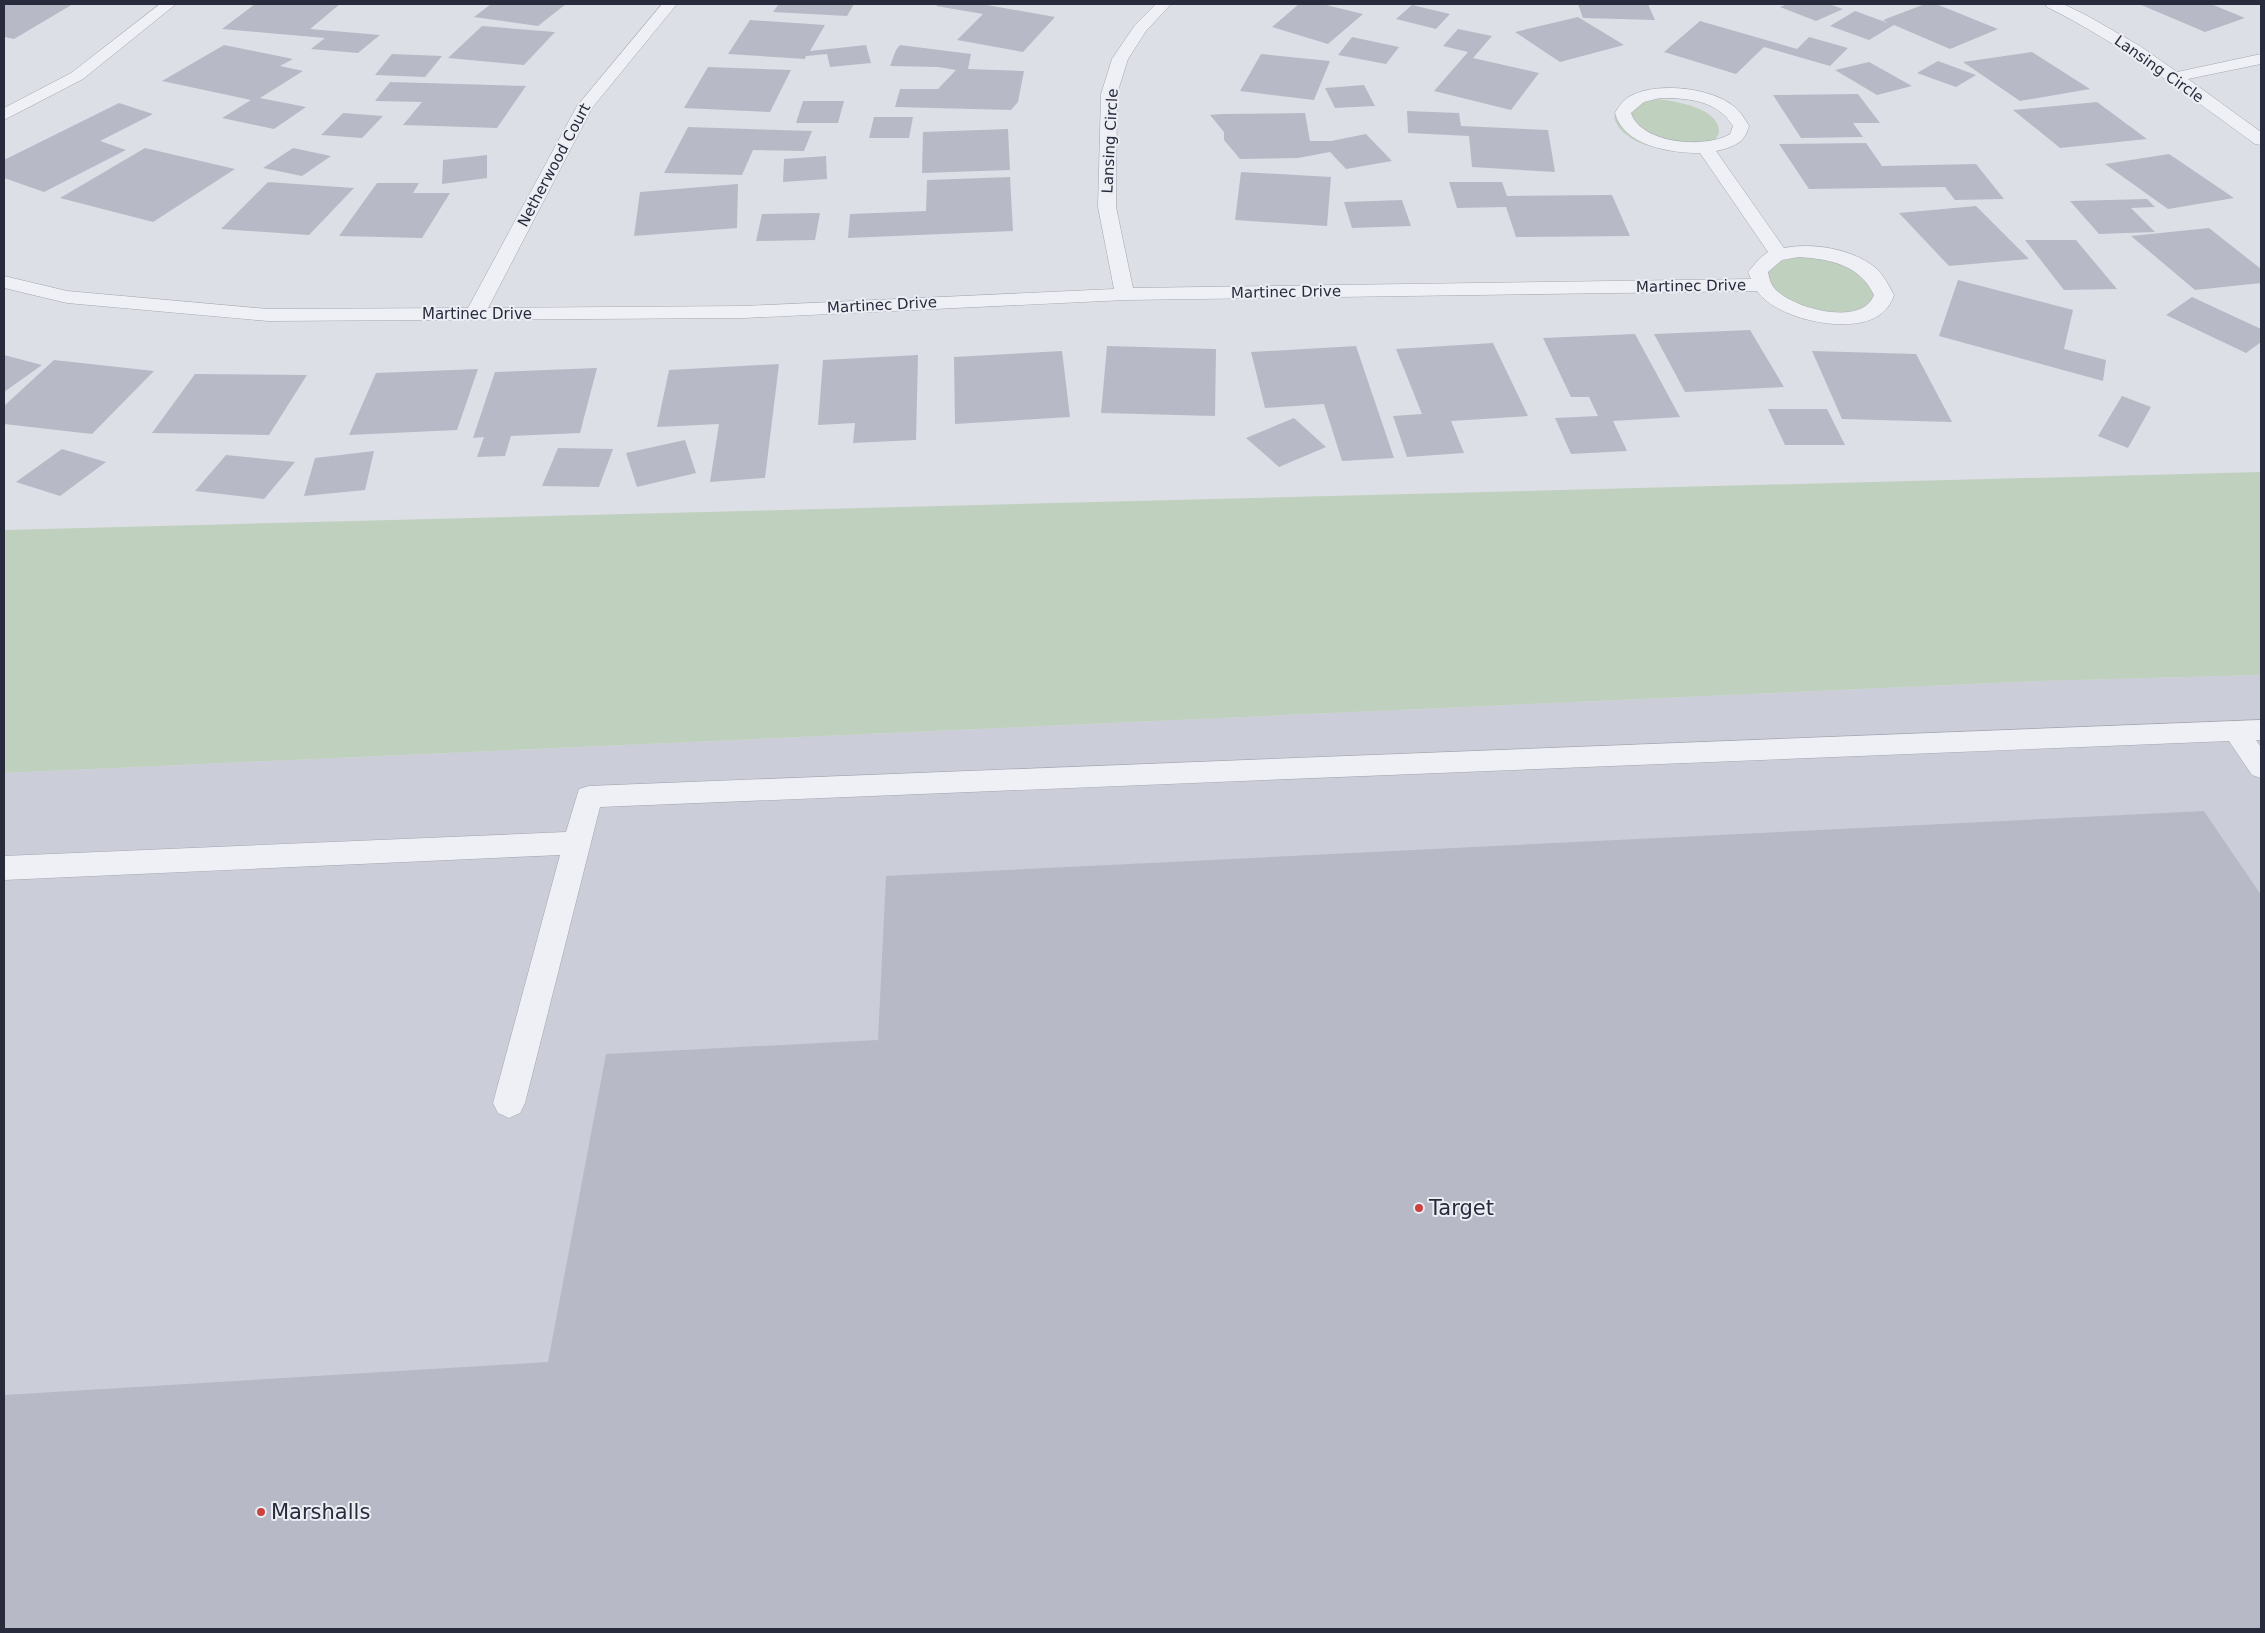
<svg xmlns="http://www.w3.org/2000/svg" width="2265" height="1633" viewBox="0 0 2265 1633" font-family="'DejaVu Sans',sans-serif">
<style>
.built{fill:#cbced8}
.green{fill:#c0d0be}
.building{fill:#b7bac6}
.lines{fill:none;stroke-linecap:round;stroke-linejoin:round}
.minor-casing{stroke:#a3a5b0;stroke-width:1}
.minor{fill:#eff0f5;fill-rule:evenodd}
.poi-dot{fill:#ca4343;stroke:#eceef4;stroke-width:2}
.labels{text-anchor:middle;stroke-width:4;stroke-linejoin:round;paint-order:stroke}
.far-street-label{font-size:15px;fill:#272b3c;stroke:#eceef4}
.near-poi-label{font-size:21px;fill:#272b3c;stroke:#eceef4;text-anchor:start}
</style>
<rect width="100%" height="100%" fill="#dddfe6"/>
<path class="built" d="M2261,675V1629H4V773L2040,681Z"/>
<g class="green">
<path d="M1658,99C1675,101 1718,108 1719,130C1719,135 1716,140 1711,142C1707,144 1701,144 1696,145C1688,146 1678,149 1670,149C1649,149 1619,138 1614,117L1618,110L1641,100Z"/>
<path d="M1783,252L1842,259L1877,288L1871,306L1843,316L1785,306L1758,264Z"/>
<path d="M2261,472V675L2040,681L4,773V530Z"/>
</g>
<g class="building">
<path d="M4,4H73L14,39L4,37Z"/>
<path d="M255,4H340L310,29L380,35L358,53L311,49L325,38L222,29Z"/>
<path d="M491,4H566L538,26L474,17Z"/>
<path d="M779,4H854L847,16L773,12Z"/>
<path d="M939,4H989L987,5L1055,17L1023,52L957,40L983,14L936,6Z"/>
<path d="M1299,4H1322L1363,14L1328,44L1272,27Z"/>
<path d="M1578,4H1648L1655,20L1583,18Z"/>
<path d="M1787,4H1829L1843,9L1816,21L1780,7Z"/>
<path d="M1925,4H1936L1998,29L1950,49L1894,25L1869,40L1830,26L1855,11L1888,23L1883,20Z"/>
<path d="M2139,4H2211L2245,18L2205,32Z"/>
<path d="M1412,5L1450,14L1436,29L1396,19Z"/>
<path d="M1578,17L1624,45L1560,62L1515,32Z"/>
<path d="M750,20L825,25L810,51L866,45L871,63L830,67L827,54L806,56L805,59L728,54Z"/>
<path d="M1700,21L1797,49L1809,37L1848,48L1830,66L1764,47L1736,74L1664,52Z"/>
<path d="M482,26L555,32L524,65L448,58Z"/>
<path d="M1458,29L1492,36L1473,58L1539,73L1511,110L1434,91L1468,52L1443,46Z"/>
<path d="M1352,37L1399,47L1386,64L1338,55Z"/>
<path d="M224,45L293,59L280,66L303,71L260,98L306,107L274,129L222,118L251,100L162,81Z"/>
<path d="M900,45L971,54L968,69L1024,71L1018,102L1011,110L895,107L900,89H938L956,70L938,67L890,66L896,50Z"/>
<path d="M2032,52L2090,89L2020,101L1963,62Z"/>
<path d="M392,54L442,56L425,77L375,75Z"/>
<path d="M1261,54L1330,61L1314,100L1240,91Z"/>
<path d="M1938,61L1976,75L1956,87L1917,73Z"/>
<path d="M1869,62L1912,86L1877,95L1835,70Z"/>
<path d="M708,67L791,70L770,112L684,108Z"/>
<path d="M390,82L526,86L497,128L403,125L422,102L375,101Z"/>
<path d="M1364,85L1375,106L1335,108L1325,88Z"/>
<path d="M1858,94L1880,123H1853L1863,137L1801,138L1773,95Z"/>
<path d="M803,101H844L838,123H796Z"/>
<path d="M2097,102L2147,139L2060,148L2013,110Z"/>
<path d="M119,103L153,114L100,141L126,150L44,192L4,178V160Z"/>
<path d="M1407,111L1459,113L1461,126L1548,130L1555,172L1472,167L1469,136L1408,133Z"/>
<path d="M343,113L383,116L362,138L321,135Z"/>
<path d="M1305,113L1310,141H1331L1366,134L1392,161L1346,169L1330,152L1298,158L1240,159L1224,140V132L1210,115L1221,114Z"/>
<path d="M874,117H913L909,138H869Z"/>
<path d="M688,127L812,131L804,151L753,150L742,175L664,173Z"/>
<path d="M1008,129L1010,170L922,173L923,132Z"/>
<path d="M1866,143L1882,166L1976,164L2004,199L1955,200L1945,187L1809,189L1779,144Z"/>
<path d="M145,148L235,169L153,222L60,198Z"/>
<path d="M293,148L331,156L302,176L263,168Z"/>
<path d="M2169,154L2234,198L2168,209L2105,164Z"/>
<path d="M487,155V178L442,184L443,160Z"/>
<path d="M826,156L827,179L783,182L784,159Z"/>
<path d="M1241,172L1331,177L1327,226L1235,220Z"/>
<path d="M1010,177L1013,231L848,238L850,214L926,211L927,180Z"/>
<path d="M268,182L354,188L309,235L221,229Z"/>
<path d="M1449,182H1502L1507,196L1612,195L1630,236L1516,237L1506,207L1457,208Z"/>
<path d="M377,183H419L413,193H450L422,238L339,236Z"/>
<path d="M738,184L737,228L634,236L640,192Z"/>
<path d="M2147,199L2155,207L2131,208L2155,232L2099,234L2070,201Z"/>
<path d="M1402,200L1411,226L1352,228L1344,202Z"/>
<path d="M1976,206L2029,259L1949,266L1899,213Z"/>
<path d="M820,213L815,240L756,241L762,214Z"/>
<path d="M2209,228L2261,269V283L2195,290L2131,236Z"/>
<path d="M2025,240H2076L2117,289L2064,290Z"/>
<path d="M1958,280L2073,310L2064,349L2106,360L2103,381L1939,336Z"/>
<path d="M2192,297L2261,329V342L2246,353L2166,315Z"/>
<path d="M1750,330L1784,387L1685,392L1654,334Z"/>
<path d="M1635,334L1680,417L1613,421L1627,451L1571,454L1555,418L1598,416L1589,397H1571L1543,338Z"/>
<path d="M1493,343L1528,416L1451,421L1464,453L1407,457L1393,416L1422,414L1396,349Z"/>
<path d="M1107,346L1216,349L1215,416L1101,413Z"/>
<path d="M1356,346L1394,458L1342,461L1324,404L1265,408L1251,352Z"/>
<path d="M1062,351L1070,417L955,424L954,357Z"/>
<path d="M1812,351L1916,354L1952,422L1842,419Z"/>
<path d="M4,355L42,365L4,392Z"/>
<path d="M918,355L916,440L853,443L855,423L818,425L823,360Z"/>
<path d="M54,360L154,371L92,434L4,424V406Z"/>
<path d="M779,364L765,478L710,482L719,424L657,427L669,370Z"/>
<path d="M597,368L580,433L511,436L505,456L477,457L484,437L473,438L495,372Z"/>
<path d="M478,369L457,430L349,435L376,373Z"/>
<path d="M195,374L307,375L269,435L152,433Z"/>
<path d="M2122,396L2151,407L2128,448L2098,436Z"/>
<path d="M1768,409H1827L1845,445H1785Z"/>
<path d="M1294,418L1326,447L1279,467L1246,438Z"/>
<path d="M685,440L696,473L637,487L626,453Z"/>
<path d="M558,448L613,449L599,487L542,486Z"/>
<path d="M62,449L106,462L60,496L16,482Z"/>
<path d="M374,451L365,490L304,496L315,458Z"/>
<path d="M226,455L295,462L264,499L195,491Z"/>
<path d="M2204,811L2261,895V1629H4V1395L548,1362L606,1054L878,1040L886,876Z"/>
</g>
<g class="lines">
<defs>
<g id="minor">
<path d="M160,4H176L83,79L4,120V108L71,73Z"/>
<path d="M662,4H677L592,108L488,308L744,306L1114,289L1098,207L1101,94L1112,59L1135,25L1156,4H1171L1146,31L1128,59L1117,94L1116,207L1133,288L1751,279L1748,272L1760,258L1768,252L1700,153C1670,153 1624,146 1615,113C1618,107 1622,102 1627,98C1652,81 1709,87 1732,105C1740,110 1744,118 1749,126C1744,144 1733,147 1716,151L1784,248C1813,242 1854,249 1877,269C1884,276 1889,286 1894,295C1891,304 1886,311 1878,316C1849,335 1776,319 1757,291L1125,300L744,318L268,321L67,303L4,288V276L67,291L268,309L468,308L577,106ZM1660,98C1688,98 1717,100 1733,126L1730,134C1706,149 1641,144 1631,113L1644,102ZM1799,257C1830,259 1860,265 1874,295C1862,327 1795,309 1776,290C1771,285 1769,278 1768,272L1782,260Z"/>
<path d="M2045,4H2063L2086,15L2140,46L2177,72L2261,54V64L2188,79L2261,132V145L2255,144C2187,95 2122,44 2047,7Z"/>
<path d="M2261,720V740H2256L2261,747V778L2252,775L2229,741L600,807L525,1103L520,1113L509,1118L498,1113L493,1103L560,855L4,880V856L566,832L579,789L589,786Z"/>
</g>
</defs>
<use href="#minor" class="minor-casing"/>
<use href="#minor" class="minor"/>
</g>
<g class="poi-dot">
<circle cx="1419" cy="1208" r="5"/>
<circle cx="261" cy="1512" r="5"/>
</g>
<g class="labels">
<g class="far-street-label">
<text transform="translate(2159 69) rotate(35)" y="5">Lansing Circle</text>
<text transform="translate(1110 141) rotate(-87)" y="5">Lansing Circle</text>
<text transform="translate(554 165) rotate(-62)" y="5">Netherwood Court</text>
<text transform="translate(1691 286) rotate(-1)" y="5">Martinec Drive</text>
<text transform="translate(1286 292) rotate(-1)" y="5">Martinec Drive</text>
<text transform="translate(882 305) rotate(-3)" y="5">Martinec Drive</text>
<text x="477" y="319">Martinec Drive</text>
</g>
<g class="near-poi-label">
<text x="1429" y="1215">Target</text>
<text x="271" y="1519">Marshalls</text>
</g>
</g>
<rect width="2265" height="1633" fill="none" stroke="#272b3c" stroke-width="10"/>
</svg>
